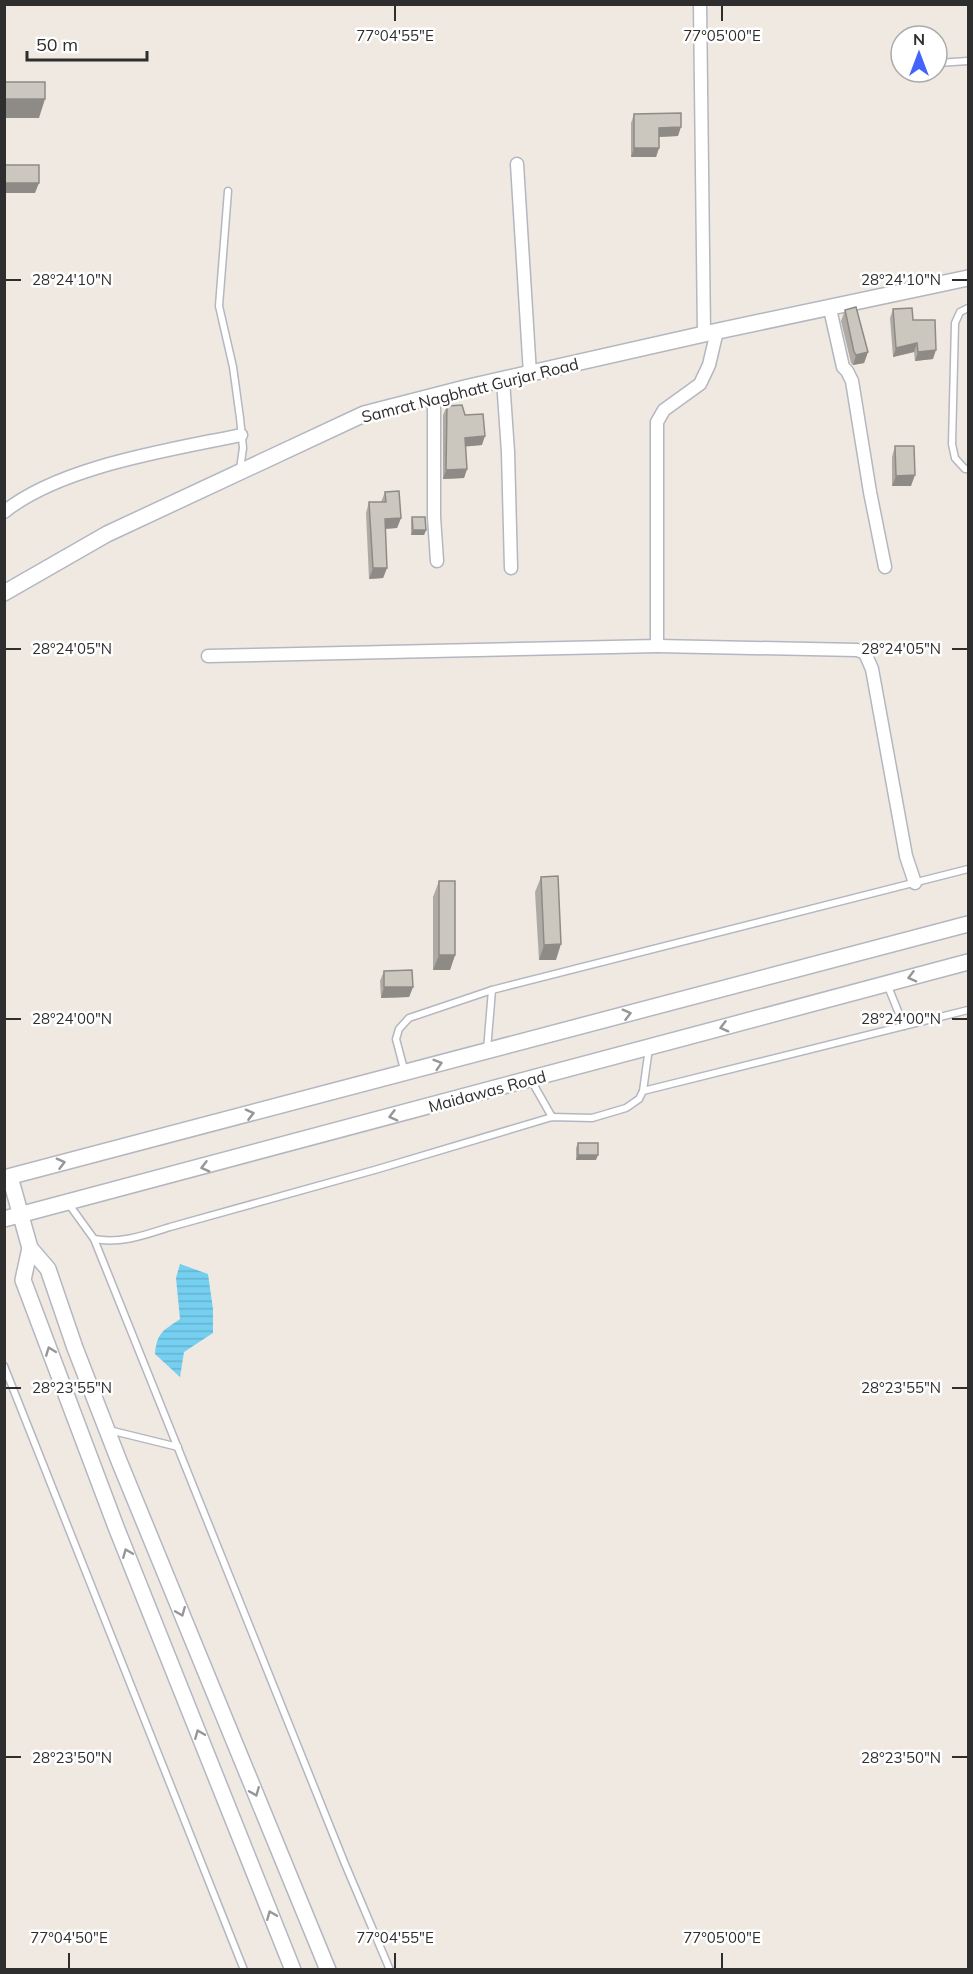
<svg xmlns="http://www.w3.org/2000/svg" width="973" height="1974" viewBox="0 0 973 1974" font-family="Mulish,sans-serif">
<style>
.water{fill:url(#water-rules)}
.lines{fill:none;stroke-linecap:round;stroke-linejoin:round}
.service-casing{stroke:#b4b7c1;stroke-width:9}
.minor-casing{stroke:#b4b7c1;stroke-width:15}
.tertiary-casing{stroke:#b4b7c1;stroke-width:18}
.service{stroke:#fff;stroke-width:6}
.minor{stroke:#fff;stroke-width:12}
.tertiary{stroke:#fff;stroke-width:15}
.wall{fill:#afaba4}
.shaded-wall{fill:#8e8b86}
.building{fill:#cbc7bf;stroke:#8e8b86;stroke-width:1.5}
.oneway{stroke:#969696}
.ticks{fill:none;stroke:#2e2e2e;stroke-width:2}
.labels{text-anchor:middle;stroke-width:5;stroke-linejoin:round;paint-order:stroke}
.street-label{font-size:16px;fill:#2e2e2e;stroke:#fff}
.ticks-label{font-size:15px;text-anchor:middle;fill:#2e2e2e;stroke:#fff;stroke-width:5;stroke-linejoin:round;paint-order:stroke}
</style>
<defs>
<pattern id="water-rules" width="6" height="5" patternUnits="userSpaceOnUse" patternTransform="scale(1.5)"><rect width="6" height="5" fill="#75cff0"/><path d="M0 2.5h6" fill="none" stroke="#66b2ce"/></pattern>
</defs>
<rect width="100%" height="100%" fill="#efe9e1"/>
<path class="water" d="M180,1264L208,1274L213,1309V1333L184,1352L180,1377L155,1354C157,1332 163,1331 180,1319L176,1278Z"/>
<g class="lines">
<defs>
<g id="service">
<path d="M937,63L968,61"/>
<path d="M228,191L219,306L233,367L240,418L243,448L240,469"/>
<path d="M968,308L960,312L955,323L952,444L955,458L965,469H968"/>
<path d="M887,984L904,1026"/>
<path d="M487,1050L492,990"/>
<path d="M405,1073L396,1039L399,1029L409,1018L492,990L968,869"/>
<path d="M531,1080L552,1117"/>
<path d="M643,1091L649,1048"/>
<path d="M68,1203L94,1239C121,1244 145,1235 170,1227L378,1169L552,1117L592,1118L626,1108L639,1099L643,1091L968,1010"/>
<path d="M94,1239L345,1864L390,1970"/>
<path d="M4,1366L244,1970"/>
<path d="M109,1430L178,1447"/>
</g>
<g id="minor">
<path d="M700,4L704,334"/>
<path d="M517,164L530,374"/>
<path d="M830,309L843,367L847,371L852,381L870,492L885,567"/>
<path d="M503,380L508,452L511,568"/>
<path d="M434,396V517L437,561"/>
<path d="M4,512C61,466 170,450 241,435"/>
<path d="M657,646L857,650L865,653L872,669L906,856L915,883"/>
<path d="M208,656L657,646V422L664,410L700,384L709,365L717,331"/>
</g>
<g id="tertiary">
<path d="M4,593L107,534L364,414L469,387L704,334L968,278"/>
<path d="M10,1177L30,1248L48,1269L75,1348L119,1461L328,1970"/>
<path d="M4,1178L968,924"/>
<path d="M4,1219L968,962"/>
<path d="M30,1248L23,1280L116,1527L293,1970"/>
</g>
</defs>
<use href="#service" class="service-casing"/>
<use href="#minor" class="minor-casing"/>
<use href="#tertiary" class="tertiary-casing"/>
<use href="#service" class="service"/>
<use href="#minor" class="minor"/>
<use href="#tertiary" class="tertiary"/>
</g>
<g class="wall">
<path d="M634,114L678,136L659,137V148L656,157H631V123Z"/>
<path d="M893,309L913,320L933,359L915,361L914,352L893,357L890,318Z"/>
<path d="M845,310L868,352L864,363L853,365L851,363L841,321Z"/>
<path d="M447,406L465,415L482,445L465,446L467,469L464,478L443,479V415Z"/>
<path d="M895,446L911,486H892V457Z"/>
<path d="M385,492L401,518L397,528L385,529L387,568L383,578L369,579L366,513L369,502H381Z"/>
<path d="M412,517L426,530L424,535H411V522Z"/>
<path d="M541,877L556,960H539L535,892Z"/>
<path d="M439,881L455,955L450,970H433V897Z"/>
<path d="M384,971L413,987L409,997L381,998L380,981Z"/>
<path d="M578,1143L596,1160H576V1148Z"/>
</g>
<g class="shaded-wall">
<path d="M4,99H45L39,118H4Z"/>
<path d="M681,127L678,136L656,137L659,128Z"/>
<path d="M634,148H659L656,157H631Z"/>
<path d="M4,183H39L35,193H4Z"/>
<path d="M917,343L914,352L893,357L896,348Z"/>
<path d="M936,350L933,359L915,361L918,352Z"/>
<path d="M868,352L864,363L853,365L856,355Z"/>
<path d="M485,436L482,445L461,447L465,438Z"/>
<path d="M467,469L464,478L443,479L446,470Z"/>
<path d="M915,475L911,486H892L896,476Z"/>
<path d="M401,518L397,528L381,529L385,519Z"/>
<path d="M413,530H426L424,535H411Z"/>
<path d="M373,568H387L383,578L369,579Z"/>
<path d="M561,944L556,960H539L544,945Z"/>
<path d="M439,955H455L450,970H433Z"/>
<path d="M384,987H413L409,997L381,998Z"/>
<path d="M578,1155H598L596,1160H576Z"/>
</g>
<g class="building">
<rect x="4" y="82" width="41" height="17"/>
<path d="M681,113V127L659,128V148H634V114Z"/>
<rect x="4" y="165" width="35" height="18"/>
<path d="M856,307L868,352L856,355L854,352L845,310Z"/>
<path d="M912,308L913,320H935L936,350L918,352L917,343L896,348L893,309Z"/>
<path d="M462,405L465,415L483,414L485,436L465,438L467,469L446,470L447,406Z"/>
<path d="M895,446H914L915,475L896,476Z"/>
<path d="M399,491L401,518L385,519L387,568H373L369,502H386L385,492Z"/>
<path d="M412,517H425L426,530H413Z"/>
<path d="M558,876L561,944L544,945L541,877Z"/>
<rect x="439" y="881" width="16" height="74"/>
<path d="M412,970L413,987H384V971Z"/>
<rect x="578" y="1143" width="20" height="12"/>
</g>
<defs><path id="oneway-chevron" d="M-2-3.5L2.5 0L-2 3.5" fill="none" stroke-width="1.6" stroke-linecap="round" stroke-linejoin="round" transform="scale(1.5)"/></defs>
<g class="oneway">
<use href="#oneway-chevron" transform="translate(912 977) rotate(165)"/>
<use href="#oneway-chevron" transform="translate(627 1014) rotate(-15)"/>
<use href="#oneway-chevron" transform="translate(724 1027) rotate(165)"/>
<use href="#oneway-chevron" transform="translate(438 1064) rotate(-17)"/>
<use href="#oneway-chevron" transform="translate(250 1114) rotate(-14)"/>
<use href="#oneway-chevron" transform="translate(393 1116) rotate(165)"/>
<use href="#oneway-chevron" transform="translate(61 1163) rotate(-15)"/>
<use href="#oneway-chevron" transform="translate(205 1167) rotate(165)"/>
<use href="#oneway-chevron" transform="translate(50 1351) rotate(-111)"/>
<use href="#oneway-chevron" transform="translate(127 1553) rotate(-112)"/>
<use href="#oneway-chevron" transform="translate(181 1612) rotate(68)"/>
<use href="#oneway-chevron" transform="translate(199 1734) rotate(-112)"/>
<use href="#oneway-chevron" transform="translate(255 1792) rotate(68)"/>
<use href="#oneway-chevron" transform="translate(271 1915) rotate(-112)"/>
</g>
<path class="ticks" d="M395,6V21M722,6V21M6,280H21M952,280H967M6,649H21M952,649H967M6,1019H21M952,1019H967M6,1388H21M952,1388H967M6,1757H21M952,1757H967M69,1953V1968M395,1953V1968M722,1953V1968"/>
<g class="labels">
<g class="street-label">
<text transform="translate(470 390) rotate(-14)" y="6">Samrat Nagbhatt Gurjar Road</text>
<text transform="translate(487 1091) rotate(-15)" y="6">Maidawas Road</text>
</g>
</g>
<g class="ticks-label">
<text x="395" y="41">77°04'55"E</text>
<text x="722" y="41">77°05'00"E</text>
<text x="72" y="285">28°24'10"N</text>
<text x="901" y="285">28°24'10"N</text>
<text x="72" y="654">28°24'05"N</text>
<text x="901" y="654">28°24'05"N</text>
<text x="72" y="1024">28°24'00"N</text>
<text x="901" y="1024">28°24'00"N</text>
<text x="72" y="1393">28°23'55"N</text>
<text x="901" y="1393">28°23'55"N</text>
<text x="72" y="1763">28°23'50"N</text>
<text x="901" y="1763">28°23'50"N</text>
<text x="69" y="1943">77°04'50"E</text>
<text x="395" y="1943">77°04'55"E</text>
<text x="722" y="1943">77°05'00"E</text>
</g>
<rect width="973" height="1974" fill="none" stroke="#2e2e2e" stroke-width="12"/>
<g transform="translate(919 54)"><circle r="28" fill="#ffffff" stroke="#ababab" stroke-width="1.5"/>
<path d="M0-4.5L10 22L0 15L-10 22Z" fill="#4264fb"/>
<text y="-9" font-size="16" font-weight="bold" text-anchor="middle" fill="#2e2e2e">N</text>
</g>
<path d="M27 51v9h120v-9" fill="none" stroke="#2e2e2e" stroke-width="3"/>
<text x="36" y="51" font-size="18" fill="#2e2e2e" stroke="#ffffff" stroke-width="4.5" paint-order="stroke">50 m</text>
</svg>
